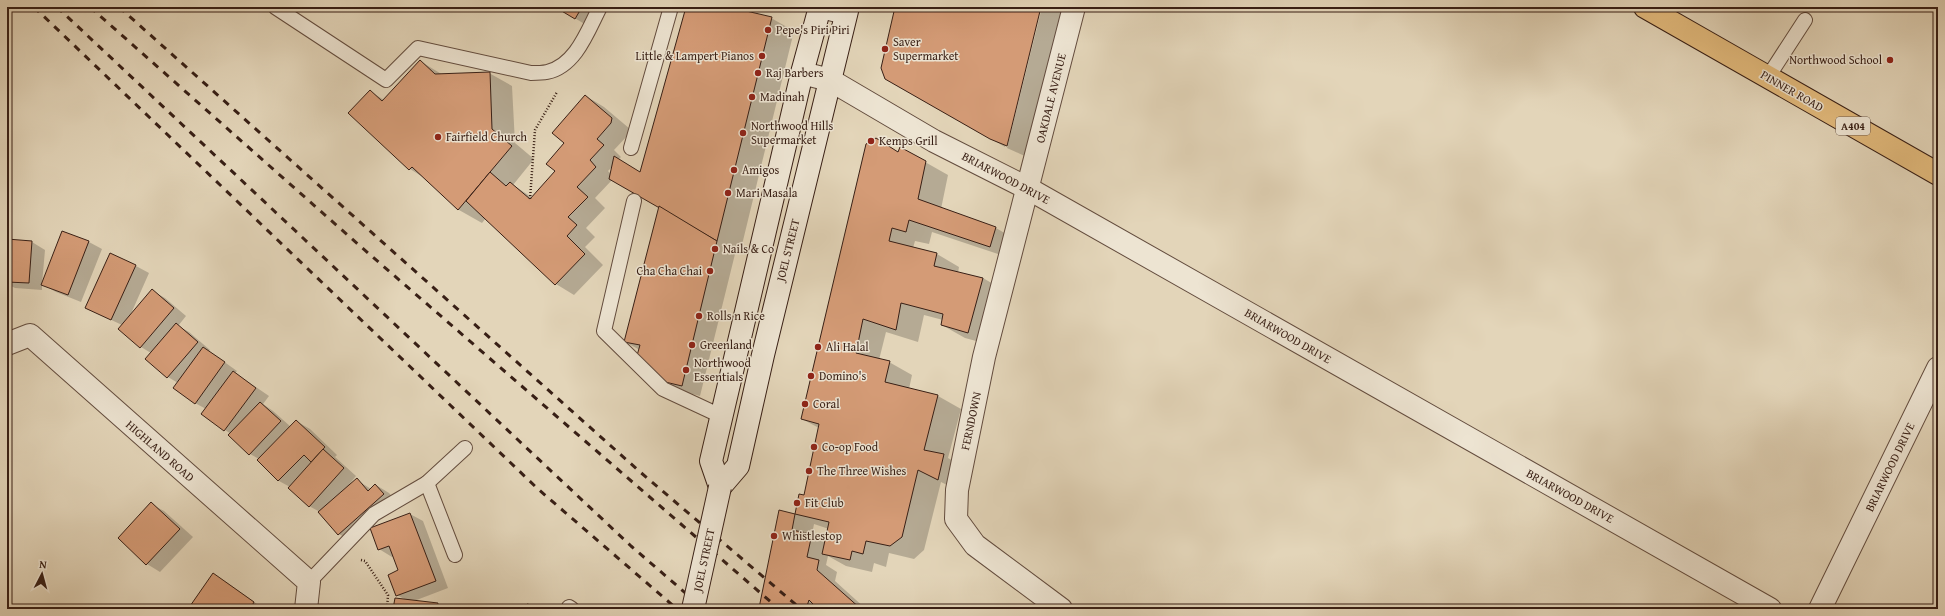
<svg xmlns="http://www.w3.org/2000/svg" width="1945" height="616" viewBox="0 0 1945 616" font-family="'Gentium Book Plus',serif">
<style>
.shadow{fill:#0003;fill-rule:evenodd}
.building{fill:#d49b76;stroke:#381f15}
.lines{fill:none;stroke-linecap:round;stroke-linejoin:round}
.lane-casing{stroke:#634c3e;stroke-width:16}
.street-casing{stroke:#634c3e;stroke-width:24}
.secondary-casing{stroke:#381f15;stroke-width:24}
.primary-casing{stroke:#381f15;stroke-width:24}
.path{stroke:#381f15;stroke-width:2.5;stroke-dasharray:1 2;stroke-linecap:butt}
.lane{stroke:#ede4d2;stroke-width:14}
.street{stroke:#ede4d2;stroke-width:22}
.secondary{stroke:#ede4d2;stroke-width:22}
.primary{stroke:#e2ba7c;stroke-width:22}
.rail{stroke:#381f15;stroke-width:3;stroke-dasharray:7 7;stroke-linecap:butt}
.secondary-bridge-casing{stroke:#381f15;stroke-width:24;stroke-linecap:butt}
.secondary-bridge{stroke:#ede4d2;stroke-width:22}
.poi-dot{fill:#8f2418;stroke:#ede4d2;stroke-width:1.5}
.labels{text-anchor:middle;stroke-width:3;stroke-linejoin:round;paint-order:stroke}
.shield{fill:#ede4d2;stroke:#6e5a4e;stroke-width:1}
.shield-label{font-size:11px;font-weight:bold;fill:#381f15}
.poi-label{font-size:12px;fill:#381f15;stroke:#ede4d2;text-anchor:start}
.street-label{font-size:12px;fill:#381f15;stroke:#ede4d2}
</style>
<rect width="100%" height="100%" fill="#e3d5b9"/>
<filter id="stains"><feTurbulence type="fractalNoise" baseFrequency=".005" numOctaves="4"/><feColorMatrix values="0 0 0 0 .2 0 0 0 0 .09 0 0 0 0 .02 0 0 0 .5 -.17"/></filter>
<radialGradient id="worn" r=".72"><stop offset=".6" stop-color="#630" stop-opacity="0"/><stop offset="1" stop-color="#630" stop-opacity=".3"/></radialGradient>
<g class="shadow">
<path d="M556,7H599L588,26Z"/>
<path d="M687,7H724L771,18L794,31L740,253L736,250L700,396L681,391L662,380L640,350L625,342L659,207L612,180L595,198L605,208L586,228L595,237L585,247L603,265L574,295L556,284L486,218L482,223L459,210L426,179L410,169L350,113L370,91L384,100L420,61L443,75L489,73L512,86L515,143L534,159L513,185L533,198L556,171L586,96L604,107L630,129L629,134L614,150L621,157L618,160L640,173ZM613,166L611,174L608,171Z"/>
<path d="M897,7H1040L1005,147L886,79Z"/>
<path d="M1042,7H1067L1029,158L1007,148Z"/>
<path d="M899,153L925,162L948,175L941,209L996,228L1018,241L1013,259L932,232L929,244L915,241L913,248L937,254L959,267L958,273L983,278L1005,291L991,345L965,338L942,325L943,320L924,315L918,342L886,332L879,360L889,362L912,375L909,389L938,396L961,409L948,458L966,468L961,492L941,482L924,550L914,559L889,553L886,567L874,563L872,572L846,566L828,556L826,565L837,572L835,581L866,609H762L760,608L780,512L796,515L800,495L805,496L819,428L802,419ZM814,524L829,529L826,543L812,535Z"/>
<path d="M63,233L89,242L102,249L81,302L56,292L42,284V290L15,288L7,284V240L32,242L45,250L42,284Z"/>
<path d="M136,266L149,273L130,316L152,291L165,298L186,316L178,326L189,332L210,350L209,351L237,371L235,373L269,396L263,404L273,411L291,427L296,421L310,429L337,455L335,457L356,476L348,486L349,487L357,480L371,489L376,485L389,493L397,502L352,542L339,534L320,512L309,506L290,487L279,481L258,460L259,459L250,454L231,434L202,414L206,409L195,403L178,383L168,377L151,353L141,347L122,325L86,308Z"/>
<path d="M151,504L164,511L193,537L160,572L147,564L119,538Z"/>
<path d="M410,514L423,521L448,588L414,601L437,604L446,609H394L406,600L397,595L400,571L394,556L392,557L379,549Z"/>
<path d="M213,575L226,582L264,609H189Z"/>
</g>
<g class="building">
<path d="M555,7H582L575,19Z"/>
<path d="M686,7H729L772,17L717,241L609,179L614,156L640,172Z"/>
<path d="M895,7H1041L1007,146L990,139L885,79L881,68Z"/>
<path d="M420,60L435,74L490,72L492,129L512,146L458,210L412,167L409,170L348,113L370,90L382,101Z"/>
<path d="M585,95L612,118L611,123L597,139L604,145L590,160L596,167L577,187L588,197L568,217L577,225L567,236L585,254L555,285L466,201L490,172L506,186L510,182L530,199L555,171L546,164L564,143L552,133Z"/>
<path d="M876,138L898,152L900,147L926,161L918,199L996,227L990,247L909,220L906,232L892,228L889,241L937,253L934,266L983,278L968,333L941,325L943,314L901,303L896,330L863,319L856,353L890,361L885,382L938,395L924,450L944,454L938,480L918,470L902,537L890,546L866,541L863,554L852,551L850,560L822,554L829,522L795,514L799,494L804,495L819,424L801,419L866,144Z"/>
<path d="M659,206L717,241L682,386L661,381L636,359L640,345L624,342Z"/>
<path d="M62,231L89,241L68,295L41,285Z"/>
<path d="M7,239L32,241L29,283L7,282Z"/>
<path d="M110,253L136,265L111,320L85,308Z"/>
<path d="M152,289L174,308L140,348L118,329Z"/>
<path d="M176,323L198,342L167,378L145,359Z"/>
<path d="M203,347L225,362L195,404L173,388Z"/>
<path d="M233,371L256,388L224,431L201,414Z"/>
<path d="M260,402L281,421L249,455L228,435Z"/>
<path d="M296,420L325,447L311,462L304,455L278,481L257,460Z"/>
<path d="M323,449L344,468L309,507L288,488Z"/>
<path d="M357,478L368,491L375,484L384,494L338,535L318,512Z"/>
<path d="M151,502L180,529L146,565L118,538Z"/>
<path d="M779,510L795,514L792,530L812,534L807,557L819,560L817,570L861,609H818L809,600L806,609L759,608Z"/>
<path d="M410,513L436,581L396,596L388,575L398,570L389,546L378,550L370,528Z"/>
<path d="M213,573L254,602L250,609H188Z"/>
<path d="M395,598L438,603L437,609H393Z"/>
<path d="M527,604L548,609H526Z"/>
</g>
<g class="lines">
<defs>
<g id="lane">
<path d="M275,7L386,80L418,48L531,73C536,73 542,73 547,72C576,66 588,30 600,7"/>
<path d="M1768,77L1805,20"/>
<path d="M631,148L671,7"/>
<path d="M634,201L604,331L663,389L721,416"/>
<path d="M427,483L465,448"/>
<path d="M309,582L374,514L427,483L455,555"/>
<path d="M569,607L572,609"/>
</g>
<g id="street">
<path d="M821,7L846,13"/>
<path d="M802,73L830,80L934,141L1029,189L1770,609"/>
<path d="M7,344L30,335L309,582L306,609"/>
<path d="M1061,609L975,545L956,519L957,490L984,357L1074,7"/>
<path d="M1820,609L1938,368"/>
</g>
<g id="secondary">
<path d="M720,487L738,466L763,355L848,7"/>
<path d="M720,487L711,461L802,73L820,7"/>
</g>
<path id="primary" d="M1645,7L1938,174"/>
</defs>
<use href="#lane" class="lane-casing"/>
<use href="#street" class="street-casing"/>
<use href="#secondary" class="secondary-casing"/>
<use href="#primary" class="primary-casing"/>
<g class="path">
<path d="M530,199L535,130L557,92"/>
<path d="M361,560L365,561L388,595L387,609"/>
</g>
<use href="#lane" class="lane"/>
<use href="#street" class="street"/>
<use href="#secondary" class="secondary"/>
<use href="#primary" class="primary"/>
<g class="rail">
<path d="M34,7L538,489L677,609"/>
<path d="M57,7L631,546L704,609"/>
<path d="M90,7L360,246L779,609"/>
<path d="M119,7L639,471L801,609"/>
</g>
<defs>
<path id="secondary-bridge" d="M693,609L720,487"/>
</defs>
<use href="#secondary-bridge" class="secondary-bridge-casing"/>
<use href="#secondary-bridge" class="secondary-bridge"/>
</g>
<g class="poi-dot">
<circle cx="768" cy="30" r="4"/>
<circle cx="885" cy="49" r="4"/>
<circle cx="762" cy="56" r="4"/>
<circle cx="1890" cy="60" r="4"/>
<circle cx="758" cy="73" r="4"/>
<circle cx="752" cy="97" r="4"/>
<circle cx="743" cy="133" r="4"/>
<circle cx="438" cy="137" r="4"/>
<circle cx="871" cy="141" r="4"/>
<circle cx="734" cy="170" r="4"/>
<circle cx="728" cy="193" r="4"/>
<circle cx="715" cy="249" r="4"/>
<circle cx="710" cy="271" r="4"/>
<circle cx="699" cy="316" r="4"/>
<circle cx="692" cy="345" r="4"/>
<circle cx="818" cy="347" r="4"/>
<circle cx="686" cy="370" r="4"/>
<circle cx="811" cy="376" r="4"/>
<circle cx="805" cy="404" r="4"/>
<circle cx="814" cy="447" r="4"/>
<circle cx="809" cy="471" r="4"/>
<circle cx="797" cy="503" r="4"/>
<circle cx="774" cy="536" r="4"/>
</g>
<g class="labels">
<rect class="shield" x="1836" y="117" width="34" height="18" rx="3"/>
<g class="shield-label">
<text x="1853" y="130">A404</text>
</g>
<g class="poi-label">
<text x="776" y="34">Pepe's Piri Piri</text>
<text x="893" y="46">Saver<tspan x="893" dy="14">Supermarket</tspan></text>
<text x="754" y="60" text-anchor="end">Little &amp; Lampert Pianos</text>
<text x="1882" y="64" text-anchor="end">Northwood School</text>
<text x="766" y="77">Raj Barbers</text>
<text x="760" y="101">Madinah</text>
<text x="751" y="130">Northwood Hills<tspan x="751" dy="14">Supermarket</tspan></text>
<text x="446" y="141">Fairfield Church</text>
<text x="879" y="145">Kemps Grill</text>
<text x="742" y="174">Amigos</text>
<text x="736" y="197">Mari Masala</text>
<text x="723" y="253">Nails &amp; Co</text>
<text x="702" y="275" text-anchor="end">Cha Cha Chai</text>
<text x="707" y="320">Rolls n Rice</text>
<text x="700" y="349">Greenland</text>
<text x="826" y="351">Ali Halal</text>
<text x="694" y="367">Northwood<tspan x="694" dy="14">Essentials</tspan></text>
<text x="819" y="380">Domino's</text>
<text x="813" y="408">Coral</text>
<text x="822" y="451">Co-op Food</text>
<text x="817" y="475">The Three Wishes</text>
<text x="805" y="507">Fit Club</text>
<text x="782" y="540">Whistlestop</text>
</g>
<g class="street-label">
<text transform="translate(1792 91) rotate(30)" y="4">PINNER ROAD</text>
<text transform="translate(1051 98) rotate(-76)" y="4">OAKDALE AVENUE</text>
<text transform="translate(1006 178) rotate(28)" y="4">BRIARWOOD DRIVE</text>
<text transform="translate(788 250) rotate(-76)" y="4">JOEL STREET</text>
<text transform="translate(1288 336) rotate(30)" y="4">BRIARWOOD DRIVE</text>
<text transform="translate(971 421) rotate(-78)" y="4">FERNDOWN</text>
<text transform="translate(160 451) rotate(41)" y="4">HIGHLAND ROAD</text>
<text transform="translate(1890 467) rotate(-64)" y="4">BRIARWOOD DRIVE</text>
<text transform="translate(1570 496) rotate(29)" y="4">BRIARWOOD DRIVE</text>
<text transform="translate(704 560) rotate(-78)" y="4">JOEL STREET</text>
</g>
</g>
<rect width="1945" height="616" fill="none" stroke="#e3d5b9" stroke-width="24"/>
<rect x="8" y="8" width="1929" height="600" fill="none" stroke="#381f15" stroke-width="2"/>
<rect x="12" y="12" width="1921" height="592" fill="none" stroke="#381f15"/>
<g transform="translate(42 574) rotate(6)" stroke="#ede4d2" stroke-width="3" paint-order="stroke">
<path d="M0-3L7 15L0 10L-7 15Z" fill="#381f15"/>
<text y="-6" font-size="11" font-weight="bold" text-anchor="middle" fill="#381f15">N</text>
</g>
<rect width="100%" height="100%" filter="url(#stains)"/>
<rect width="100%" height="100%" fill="url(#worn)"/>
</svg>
